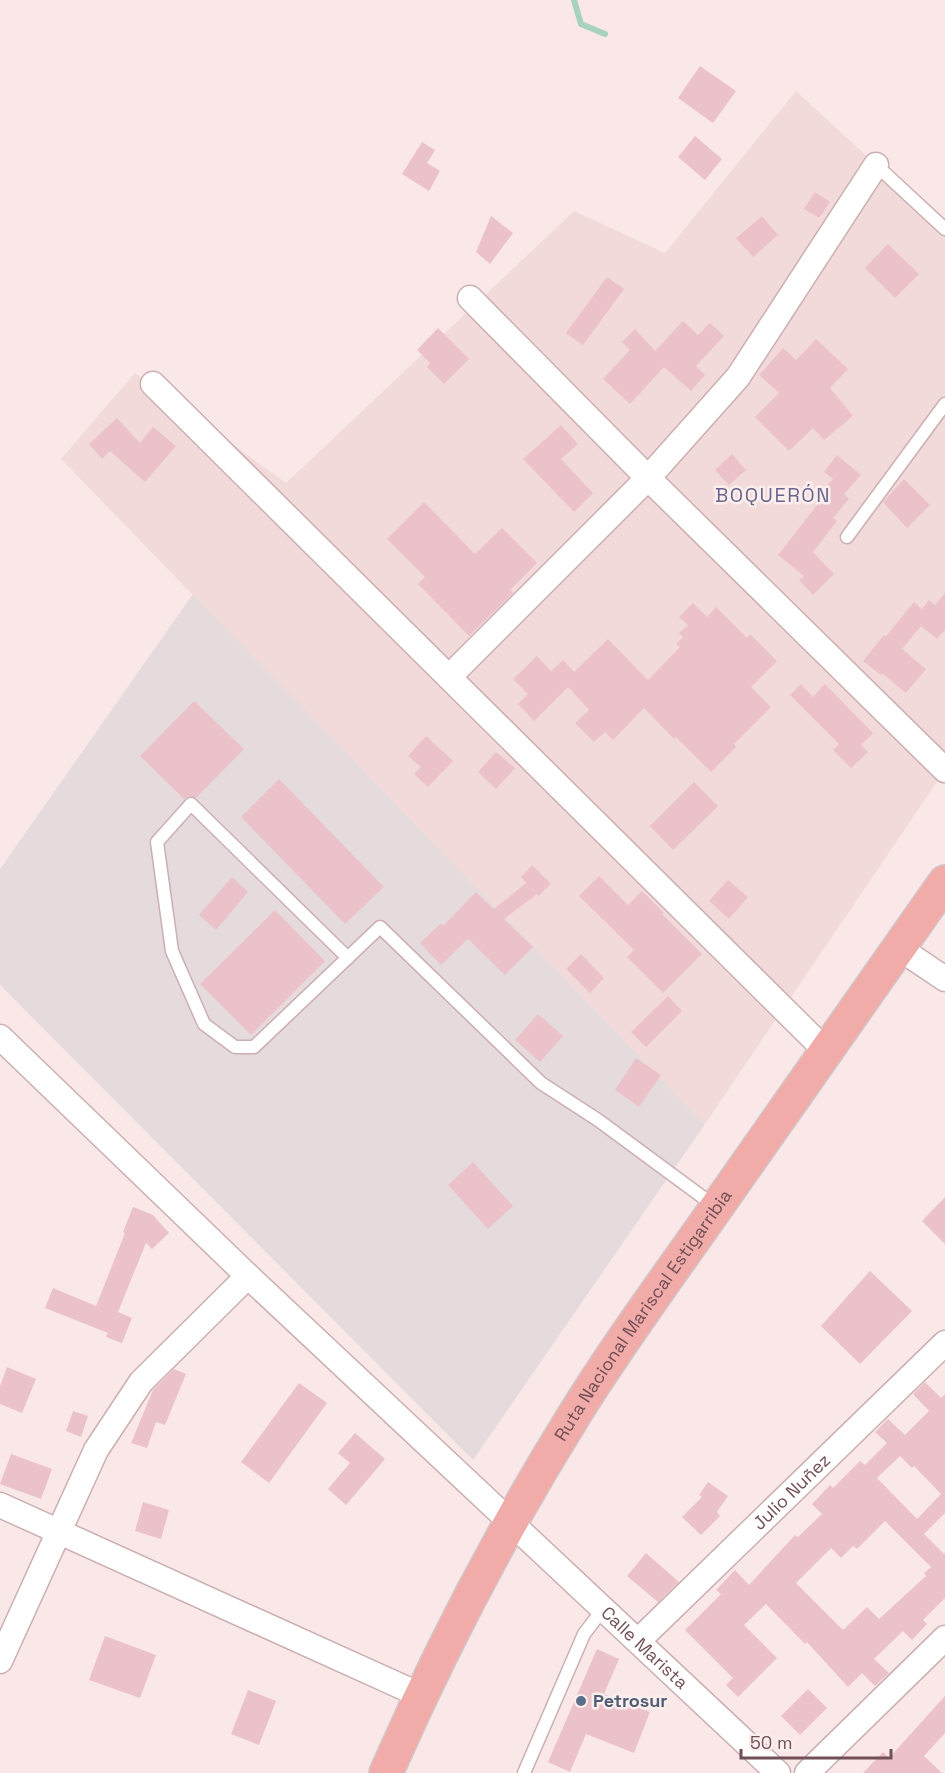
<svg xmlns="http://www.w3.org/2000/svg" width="945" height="1773" viewBox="0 0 945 1773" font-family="'Space Grotesk',sans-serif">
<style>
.residential{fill:#f3dada}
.industrial{fill:#e6dbdc}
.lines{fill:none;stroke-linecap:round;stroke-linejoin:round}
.stream{stroke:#a6d2bf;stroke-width:6}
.building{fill:#ecc2ca;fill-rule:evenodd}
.lane-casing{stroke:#cbafb2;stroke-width:15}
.street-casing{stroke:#cbafb2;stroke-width:27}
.primary-casing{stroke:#d2c7c9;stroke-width:36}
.lane{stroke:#fff;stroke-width:12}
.street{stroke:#fff;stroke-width:24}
.primary{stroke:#f1aba8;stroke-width:33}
.service-dot{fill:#5c6f8a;stroke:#fdeeee;stroke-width:2}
.labels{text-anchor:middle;stroke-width:5;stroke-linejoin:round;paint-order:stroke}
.street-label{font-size:18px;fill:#714f56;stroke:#fdeeee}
.service-label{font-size:18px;font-weight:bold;fill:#4e5e75;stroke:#fdeeee;text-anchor:start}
.neighbourhood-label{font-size:20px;letter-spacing:1.5px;fill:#69668d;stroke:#fdeeee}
</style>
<rect width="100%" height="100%" fill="#fae8e8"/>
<path class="residential" d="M796,91L945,228V770L705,1124L61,459L135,373L286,483L574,211L665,253Z"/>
<path class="industrial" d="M193,594L705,1124L473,1460L0,985V869Z"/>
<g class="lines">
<path class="stream" d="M574,0L581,24L605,34"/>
</g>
<g class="building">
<path d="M700,66L736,91L713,123L678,98Z"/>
<path d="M695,136L722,159L705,180L678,157Z"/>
<path d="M422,142L435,150L427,163L440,171L429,191L402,174Z"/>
<path d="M815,192L830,202L819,218L804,209Z"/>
<path d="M491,216L513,233L490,264L476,252Z"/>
<path d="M762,216L778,235L753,257L736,238Z"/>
<path d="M888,244L919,274L895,298L865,268Z"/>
<path d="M607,277L624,289L583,345L566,333Z"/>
<path d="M683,321L698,335L710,323L724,336L696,366L705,375L691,391L664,367L630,404L603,379L630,350L622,342L635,329L655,351Z"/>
<path d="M438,328L469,359L444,384L427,367L430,363L417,350Z"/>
<path d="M816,339L848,369L830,388L853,416L824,440L813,428L789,451L755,417L779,393L759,375L783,348L796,360Z"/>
<path d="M117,418L140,443L153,427L176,446L145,482L110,451L102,459L89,444Z"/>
<path d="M561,425L578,444L561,459L593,493L574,512L523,459Z"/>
<path d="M732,454L746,470L729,485L715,470Z"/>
<path d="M837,455L861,475L844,494L849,499L833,518L837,521L813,552L834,574L813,595L799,580L804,576L778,555L821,500L817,496L833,479L824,472Z"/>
<path d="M904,479L930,505L907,528L883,502Z"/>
<path d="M424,502L475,554L502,528L537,563L510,590L513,593L469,636L418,584L425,577L387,539Z"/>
<path d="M945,593V630L937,639L921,626L902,649L926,669L906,693L882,673L881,675L863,661L884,635L886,636L914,602L922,609L929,600L935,605Z"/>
<path d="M693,603L707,617L716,607L747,638L750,634L777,661L751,687L771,707L734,744L736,747L711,772L676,737L674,739L644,708L613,740L605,732L594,742L575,723L589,710L568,687L534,721L518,704L528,694L513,679L537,656L551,671L563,660L574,672L608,639L648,680L680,647L676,644L683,637L679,633L688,625L679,617Z"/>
<path d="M801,684L813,697L825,684L873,733L861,745L868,752L851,768L833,750L839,744L790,695Z"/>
<path d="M194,701L244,749L196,798L189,796L184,799L140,756Z"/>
<path d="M426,736L453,761L428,787L414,774L421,767L408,756Z"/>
<path d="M496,752L515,768L496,789L478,772Z"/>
<path d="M279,779L384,887L345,924L241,817Z"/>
<path d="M694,782L718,806L673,850L650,826Z"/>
<path d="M532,865L551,884L538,896L537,894L504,919L533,947L505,975L468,939L441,965L420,943L441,923L443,926L476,892L494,909L526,883L521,877Z"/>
<path d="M599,876L628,905L642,891L664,913L662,914L702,954L663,993L627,957L634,950L579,896Z"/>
<path d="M232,877L248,892L216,930L199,915Z"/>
<path d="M728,880L748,897L729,919L709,901Z"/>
<path d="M275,910L325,961L251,1035L200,984Z"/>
<path d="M581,954L604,978L590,993L566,969Z"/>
<path d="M668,996L682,1011L646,1047L631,1032Z"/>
<path d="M538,1014L563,1036L540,1062L515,1040Z"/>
<path d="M636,1058L661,1075L639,1107L615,1090Z"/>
<path d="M473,1162L513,1206L488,1229L448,1185Z"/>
<path d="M945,1197V1244L922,1221Z"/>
<path d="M133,1207L153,1215L169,1233L152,1249L146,1243L118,1312L132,1318L122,1343L106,1337L108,1333L45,1308L53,1288L96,1306L125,1233L123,1232Z"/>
<path d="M870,1271L912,1311L860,1364L821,1326Z"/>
<path d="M7,1367L36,1379L22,1413L0,1404V1386Z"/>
<path d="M174,1369L186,1374L165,1425L156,1422L147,1448L131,1443L153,1390Z"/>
<path d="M925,1382L941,1398L945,1394V1513L924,1534L944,1554L945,1553V1598L923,1620L927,1624L912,1640L903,1631L874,1659L889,1673L875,1686L862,1673L848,1687L807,1642L805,1644L766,1604L744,1625L777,1658L738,1697L726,1685L733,1678L685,1630L721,1594L716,1590L735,1570L749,1585L795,1535L798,1537L822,1514L812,1504L830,1485L833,1488L860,1461L865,1465L887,1443L875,1432L888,1419L905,1435L929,1411L913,1394ZM900,1456L912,1468L914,1466L941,1494L917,1519L877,1478ZM885,1521L931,1567L924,1573L926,1576L879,1619L867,1607L843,1630L796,1583L831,1548L841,1558L853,1546L857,1549Z"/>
<path d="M299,1383L327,1403L269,1483L241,1462Z"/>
<path d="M73,1411L88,1416L81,1437L66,1431Z"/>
<path d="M355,1433L385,1459L346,1505L328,1489L350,1463L338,1453Z"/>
<path d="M11,1454L52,1469L41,1499L0,1484Z"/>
<path d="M708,1482L728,1496L717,1512L720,1516L701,1535L682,1517L702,1497L699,1495Z"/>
<path d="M143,1502L169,1510L161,1539L135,1531Z"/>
<path d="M646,1553L679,1582L658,1602L627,1576Z"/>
<path d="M105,1636L156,1655L140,1698L89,1680Z"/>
<path d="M597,1649L619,1659L604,1694L650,1712L634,1753L586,1734L570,1772L548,1762Z"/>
<path d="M808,1689L827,1708L800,1735L781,1716Z"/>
<path d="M248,1690L276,1701L259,1745L231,1734Z"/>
<path d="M945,1696V1733L924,1756L942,1773H863L883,1752L889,1758Z"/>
</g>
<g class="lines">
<defs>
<g id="lane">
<path d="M876,165L945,229"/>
<path d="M847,537L945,404"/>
<path d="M348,958L191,804L157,842L172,951L204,1024L235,1047H254L380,927L541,1083L598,1120L716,1207"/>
<path d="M524,1773L584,1634L603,1609"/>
</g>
<g id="street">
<path d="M470,298L648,478L945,770"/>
<path d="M153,384L826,1051"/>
<path d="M449,677L648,478L738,377L876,165"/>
<path d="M899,948L945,979"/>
<path id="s1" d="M0,1037L248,1276L778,1773"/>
<path d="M0,1505L420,1695"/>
<path id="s2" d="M638,1641L945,1343"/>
<path d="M0,1661L96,1450L141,1382L248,1276"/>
<path d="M807,1773L945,1638"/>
</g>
<g id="primary">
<path id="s3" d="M386,1773C440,1650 502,1531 573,1417C616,1347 667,1278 714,1211C791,1102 868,992 945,882"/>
</g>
</defs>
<use href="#lane" class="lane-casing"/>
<use href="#street" class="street-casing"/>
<use href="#primary" class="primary-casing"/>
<use href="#lane" class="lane"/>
<use href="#street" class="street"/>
<use href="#primary" class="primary"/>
</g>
<circle class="service-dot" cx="581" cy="1701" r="6"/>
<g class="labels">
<g class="street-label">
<text dy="6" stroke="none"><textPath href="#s3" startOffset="526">Ruta Nacional Mariscal Estigarribia</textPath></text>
<text dy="6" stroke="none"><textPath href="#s2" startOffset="214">Julio Nuñez</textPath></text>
<text dy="6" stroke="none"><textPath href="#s1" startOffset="888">Calle Marista</textPath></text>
</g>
<g class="service-label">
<text x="593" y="1707">Petrosur</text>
</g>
<g class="neighbourhood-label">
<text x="773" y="502">BOQUERÓN</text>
</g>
</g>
<path d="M741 1749v9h150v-9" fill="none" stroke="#714f56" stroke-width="3"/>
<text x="750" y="1749" font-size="18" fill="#714f56" stroke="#fdeeee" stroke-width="4.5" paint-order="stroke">50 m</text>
</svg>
